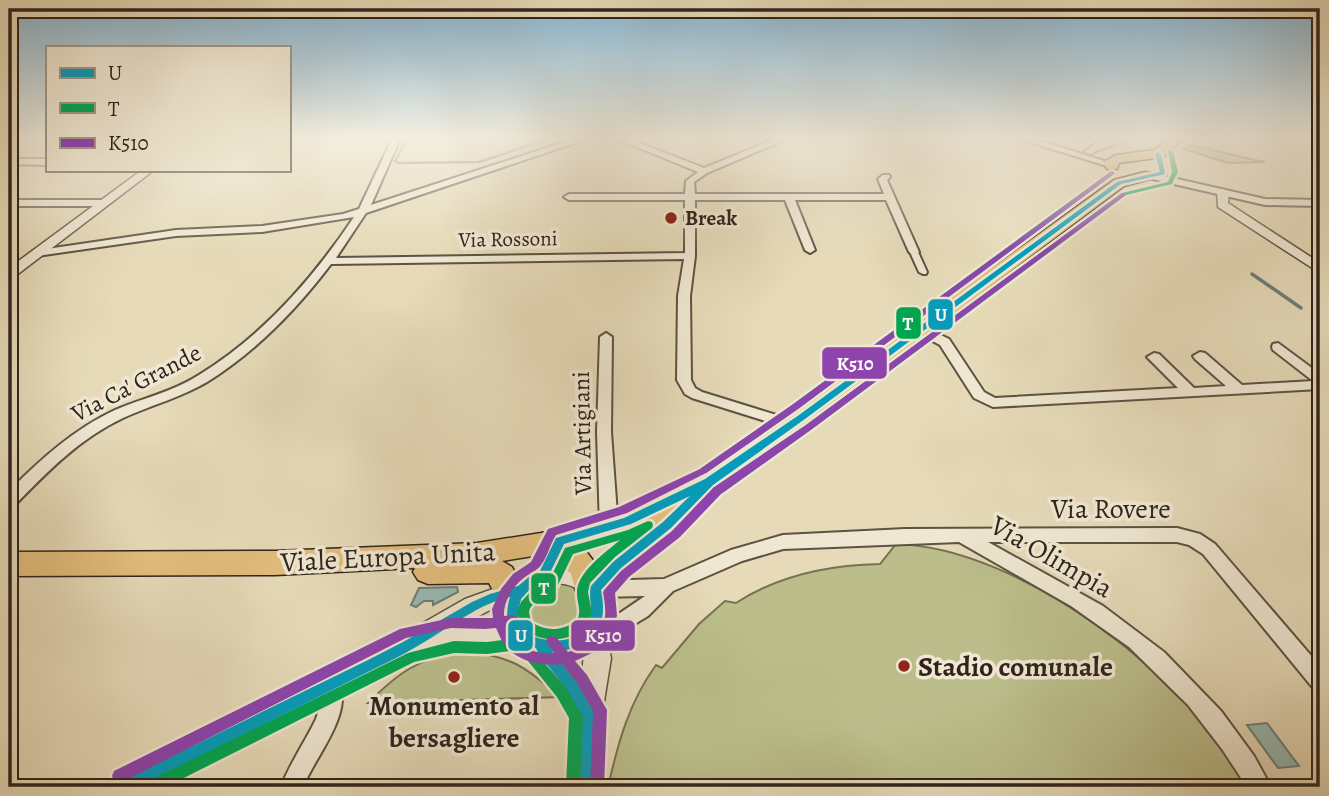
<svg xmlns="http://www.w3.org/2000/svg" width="1329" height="796" viewBox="0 0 1329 796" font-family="Alegreya,serif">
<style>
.green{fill:#bbbe8b;stroke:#757154;stroke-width:2}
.water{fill:#97bab3;stroke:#6d7e77;stroke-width:2}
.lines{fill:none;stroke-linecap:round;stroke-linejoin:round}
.stream-far1{stroke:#6d7e77;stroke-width:2.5}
.stream{stroke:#6d7e77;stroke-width:3.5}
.pedestrian-casing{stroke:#5d5243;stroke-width:4}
.minor-casing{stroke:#5d5243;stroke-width:4}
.tertiary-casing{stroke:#5d5243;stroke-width:3}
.primary-casing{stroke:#2f241c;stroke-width:3}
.pedestrian{fill:#efe7d1;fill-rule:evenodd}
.minor{fill:#efe7d1;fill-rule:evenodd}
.tertiary{fill:#efe7d1;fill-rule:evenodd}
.primary{fill:#e3bd7c;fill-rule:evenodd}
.bus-1-casing{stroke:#efe7d1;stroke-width:5}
.bus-2-casing{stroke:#efe7d1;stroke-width:5}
.bus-3-casing{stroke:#efe7d1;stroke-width:5}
.bus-1{fill:#059cbc;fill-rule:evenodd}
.bus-2{fill:#00a651;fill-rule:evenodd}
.bus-3{fill:#8e44ad;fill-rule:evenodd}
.poi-dot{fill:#8f2418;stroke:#efe7d1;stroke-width:2.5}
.labels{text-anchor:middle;stroke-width:7;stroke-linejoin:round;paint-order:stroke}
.far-poi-label{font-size:21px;font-weight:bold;fill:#2f241c;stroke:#efe7d1;text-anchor:start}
.far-street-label{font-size:21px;fill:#2f241c;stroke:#efe7d1}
.street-label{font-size:24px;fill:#2f241c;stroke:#efe7d1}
.near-street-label{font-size:28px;fill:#2f241c;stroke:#efe7d1}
.near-poi-label{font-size:28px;font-weight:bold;fill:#2f241c;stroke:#efe7d1;text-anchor:start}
.line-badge{stroke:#efe7d1;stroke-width:2.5}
.badge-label{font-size:19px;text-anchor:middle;font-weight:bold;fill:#fff}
</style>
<rect width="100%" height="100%" fill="#e6dab8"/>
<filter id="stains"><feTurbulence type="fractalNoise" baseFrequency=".00286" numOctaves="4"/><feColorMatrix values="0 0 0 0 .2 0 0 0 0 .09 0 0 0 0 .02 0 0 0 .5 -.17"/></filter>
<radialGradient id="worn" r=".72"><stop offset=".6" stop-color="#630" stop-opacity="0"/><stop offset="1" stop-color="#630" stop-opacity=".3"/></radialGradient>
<g class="green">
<path d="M1190,145L1255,160L1265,162L1228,163L1184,149Z"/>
<path d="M896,544C1020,547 1193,678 1245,787H608C618,743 629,702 656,665L662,668L699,624L725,601L736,603C779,575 830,565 880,564Z"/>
<path d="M548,581L576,584L590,603L582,628L555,642L528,635L519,604Z"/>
<path d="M463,651C511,656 525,666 560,697L368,703C400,671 418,659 463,651Z"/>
</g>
<g class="water">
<path d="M457,587L458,592L433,605V601H424L416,607L411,605L419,588Z"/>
<path d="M1267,723L1299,766L1278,768L1247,725Z"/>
</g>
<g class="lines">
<path class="stream-far1" d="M407,139L395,161L399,163L479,162L549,139"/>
<path class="stream" d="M1252,274L1301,308"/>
<defs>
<path id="pedestrian" d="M911,250H917L918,252L927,272L926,274H923L919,272L910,252Z"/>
<g id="minor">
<path d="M392,139H400L371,205L574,139H587L366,213L336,258L685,253V200H569L564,197L569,194H685L686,181L698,172L617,139H629L704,168L775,139H787L707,173L694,182L695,194H884L878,179L883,175H889L890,177L887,180L919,252L914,255L909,252L886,200H795L815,250L810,253L805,250L785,200H695V256L690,296L691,380L695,388L702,392L796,421L798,424L796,427L791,429L692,398L685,394L677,380L678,296L684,259L331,264C297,309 255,352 207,382C180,398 151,405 123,418C80,438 47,472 15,505L9,507V491C40,460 74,429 115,410C143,398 172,392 199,375C263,336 314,277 354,217L262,232L176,236L37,256L33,255V251L176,230L262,226L343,214L359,209Z"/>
<path d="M1020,139H1034L1114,164L1107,166Z"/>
<path d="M1114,139H1125C1114,147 1102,146 1091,154L1084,152L1099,141Z"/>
<path d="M47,159V165L9,164V159Z"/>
<path d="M1151,173L1265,199L1320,200V206L1265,205L1148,178L1147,176Z"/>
<path d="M9,200H104L109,203L104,206H9Z"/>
<path d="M920,325L949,339L984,392L995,398L1178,388L1147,357L1154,353L1159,354L1194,388L1226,386L1195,359L1193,356L1200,352L1205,353L1242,385L1313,381L1273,350L1272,347L1273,344L1278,343L1320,374V389L993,407L974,398L940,345L916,332L914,329L916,326Z"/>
<path d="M606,333L612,337L611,432L618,528L615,533L609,535L603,533L600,528L597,432L600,337Z"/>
<path d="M1177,528L1200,534L1215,544L1320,666V691L1313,688L1203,554L1189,545L1177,542H988L1103,606L1164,652L1221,711L1254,756L1271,787H1247L1222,749L1188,705L1129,647L1071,606L959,542L783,549L742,561L673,591L648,616L633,625L593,636L586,634L583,628L586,622L620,613L645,596L596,597L589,594L587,589L589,584L596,581L664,579L731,550L783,535L905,529Z"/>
<path d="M331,673L338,676C355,714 316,754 303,787H281C290,763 305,742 316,719C322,705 318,689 324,676Z"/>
</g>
<g id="tertiary">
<path d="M142,170H154L14,277L9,278V268Z"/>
<path d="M1223,189L1229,192L1228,203L1320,263V273L1218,207L1217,192Z"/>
<path d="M551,565H571L594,574L603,584L611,604L605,628L611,658L601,720L599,787H571L575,717L563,695L534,658L517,652L510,643L425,653L420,651L153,787H110L114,777L395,639L465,599L518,580L524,575ZM553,583C625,585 567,669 526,628L525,607L540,588ZM503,603L501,623L460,626ZM584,651L582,678L565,658Z"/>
</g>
<g id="primary">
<path d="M1169,139H1183L1163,157L1119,163L1117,169H1107L1103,162L1116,155L1154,150Z"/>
<path d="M1145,172L1150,173V179L1124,186L757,462L709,493L706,501L694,514L606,598L595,601L584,598L582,592L576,591L571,574L563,565L553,585L543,588L533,585L528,576L539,555L502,561L512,567L529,600L525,609L514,613L503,609L489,583L428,584L418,580L413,572L415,568L275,575L9,576V552L275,551L477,543L560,530L602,519L700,475L739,450L1114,180ZM653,520L598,567L582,546L619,536Z"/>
</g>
</defs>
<use href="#pedestrian" class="pedestrian-casing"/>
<use href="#minor" class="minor-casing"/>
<use href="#tertiary" class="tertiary-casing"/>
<use href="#primary" class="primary-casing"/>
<use href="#pedestrian" class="pedestrian"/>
<use href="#minor" class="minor"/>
<use href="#tertiary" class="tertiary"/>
<use href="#primary" class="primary"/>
<defs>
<path id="bus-1" d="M1158,152L1161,154L1165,174L1121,184L805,419L713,485L671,528L621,568L601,590C602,596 603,601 603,607C604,637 579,652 552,651L577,682L595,714L592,787H578L581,715L567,690L538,653L536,648L526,645L511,636C506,623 506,610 510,597C479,604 453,625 426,641C410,651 393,660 376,668L139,787H117L119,782L368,660L403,642L472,602L490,594L518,586L529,577L539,573L556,538L624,518L705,479L799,415L1117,182L1160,172L1155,154ZM690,496L663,522L613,562L591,586C588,596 593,607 590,618C584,642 555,644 535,637C530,635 525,632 520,629L518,613L521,599L530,589L547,579L564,544L631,524Z"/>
<g id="bus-2">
<path d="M1168,150L1173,151L1178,172L1172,184L1126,195L812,429L721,494H713L712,491L713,488L806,425L1122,193L1168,182L1172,172Z"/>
<path d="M1110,172L1115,173L798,409L706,473H700L698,471L700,469L792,405Z"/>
<path d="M648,521L652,522L653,525L652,528L615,557L590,583L588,592L592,613L585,629C562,643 545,643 522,629L517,612L521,602L534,588L549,581L565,548L628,530ZM620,540C606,552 576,573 577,593C577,604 582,610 577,621C561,631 547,632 531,622L529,612L530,608L542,594L557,587L573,554Z"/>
<path d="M517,638L521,640L523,644L521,648L517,650L487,654L454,653L414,662L166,787H144L146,782L408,653L454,641L487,642Z"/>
<path d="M532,651L536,653L567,689L583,717L580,787H566V786L569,718L557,697L528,661L526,657L528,653Z"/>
</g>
<path id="bus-3" d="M1112,171L1115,173L1114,174L798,409L706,473L627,513L556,535C550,544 548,556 541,565C538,570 533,571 528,575C515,583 503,600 504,616L513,615L517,616L519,620L517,624L508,626C518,645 531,655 554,653L546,641L548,637L552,636L556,637L568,652C584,645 602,635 605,616C606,609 604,599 603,592L605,589L621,571L672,531L713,488L806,425L1122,193L1127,194L812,429L721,494L680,537L629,577L615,593L617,616L607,639L592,653L575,661L587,675L607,710L604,787H590L593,711L577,683L562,664C543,666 522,663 507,648C502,643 499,634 496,628L485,629L451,628L406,638L124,781L119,783L114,781L112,776L114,771L400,629L451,618H493L492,609L501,589L513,574L531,562L548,529L619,507L700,469L792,405Z"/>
</defs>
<use href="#bus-1" class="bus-1-casing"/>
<use href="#bus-2" class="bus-2-casing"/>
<use href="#bus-3" class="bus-3-casing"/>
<use href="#bus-1" class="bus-1"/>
<use href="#bus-2" class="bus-2"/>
<use href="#bus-3" class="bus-3"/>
</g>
<linearGradient id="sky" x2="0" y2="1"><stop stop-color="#87b6d3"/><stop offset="0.55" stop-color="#f4eedf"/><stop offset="1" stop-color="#f4eedf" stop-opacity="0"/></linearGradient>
<rect width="1329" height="251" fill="url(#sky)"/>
<g class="poi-dot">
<circle cx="671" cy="218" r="7"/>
<circle cx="904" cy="666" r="7"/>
<circle cx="454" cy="677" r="7"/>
</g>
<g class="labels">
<g class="far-poi-label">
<text x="685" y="225">Break</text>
</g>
<g class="far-street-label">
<text transform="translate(508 239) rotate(-1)" y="7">Via Rossoni</text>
</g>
<g class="street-label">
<text transform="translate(136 383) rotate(-27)" y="8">Via Ca' Grande</text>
<text transform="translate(582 433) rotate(-91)" y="8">Via Artigiani</text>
</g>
<g class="near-street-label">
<text x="1111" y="518">Via Rovere</text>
<text transform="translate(388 556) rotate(-3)" y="10">Viale Europa Unita</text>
<text transform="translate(1052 556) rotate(30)" y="10">Via Olimpia</text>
</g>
<g class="near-poi-label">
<text x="918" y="676">Stadio comunale</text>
<text x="454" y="715" text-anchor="middle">Monumento al<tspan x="454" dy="32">bersagliere</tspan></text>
</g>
</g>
<g class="line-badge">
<rect x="927" y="298" width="27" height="33" rx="7" fill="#059cbc"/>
<rect x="895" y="306" width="27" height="34" rx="7" fill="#00a651"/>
<rect x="821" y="346" width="67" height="34" rx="7" fill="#8e44ad"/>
<rect x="530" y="572" width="27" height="33" rx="7" fill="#00a651"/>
<rect x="507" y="619" width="27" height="33" rx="7" fill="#059cbc"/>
<rect x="570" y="619" width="66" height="33" rx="7" fill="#8e44ad"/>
</g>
<g class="badge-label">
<text x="941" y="321">U</text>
<text x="908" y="330">T</text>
<text x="855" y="370">K510</text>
<text x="544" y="595">T</text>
<text x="521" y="642">U</text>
<text x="603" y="642">K510</text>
</g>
<rect width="1329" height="796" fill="none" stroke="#e6dab8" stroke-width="35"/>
<rect x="10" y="10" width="1308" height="775" fill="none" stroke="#2f241c" stroke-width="3.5"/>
<rect x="18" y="18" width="1294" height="761" fill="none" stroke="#2f241c" stroke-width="2"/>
<rect x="46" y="46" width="245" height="126" fill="#efe7d1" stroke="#a29989" stroke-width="2"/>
<rect x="60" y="68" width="35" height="10" fill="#059cbc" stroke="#a29989" stroke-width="2"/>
<text x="108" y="80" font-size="21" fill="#2f241c">U</text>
<rect x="60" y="103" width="35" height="10" fill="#00a651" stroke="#a29989" stroke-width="2"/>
<text x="108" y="116" font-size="21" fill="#2f241c">T</text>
<rect x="60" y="138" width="35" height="10" fill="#8e44ad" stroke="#a29989" stroke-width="2"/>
<text x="108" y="150" font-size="21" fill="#2f241c">K510</text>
<rect width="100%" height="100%" filter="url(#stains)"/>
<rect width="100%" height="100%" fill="url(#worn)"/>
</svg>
